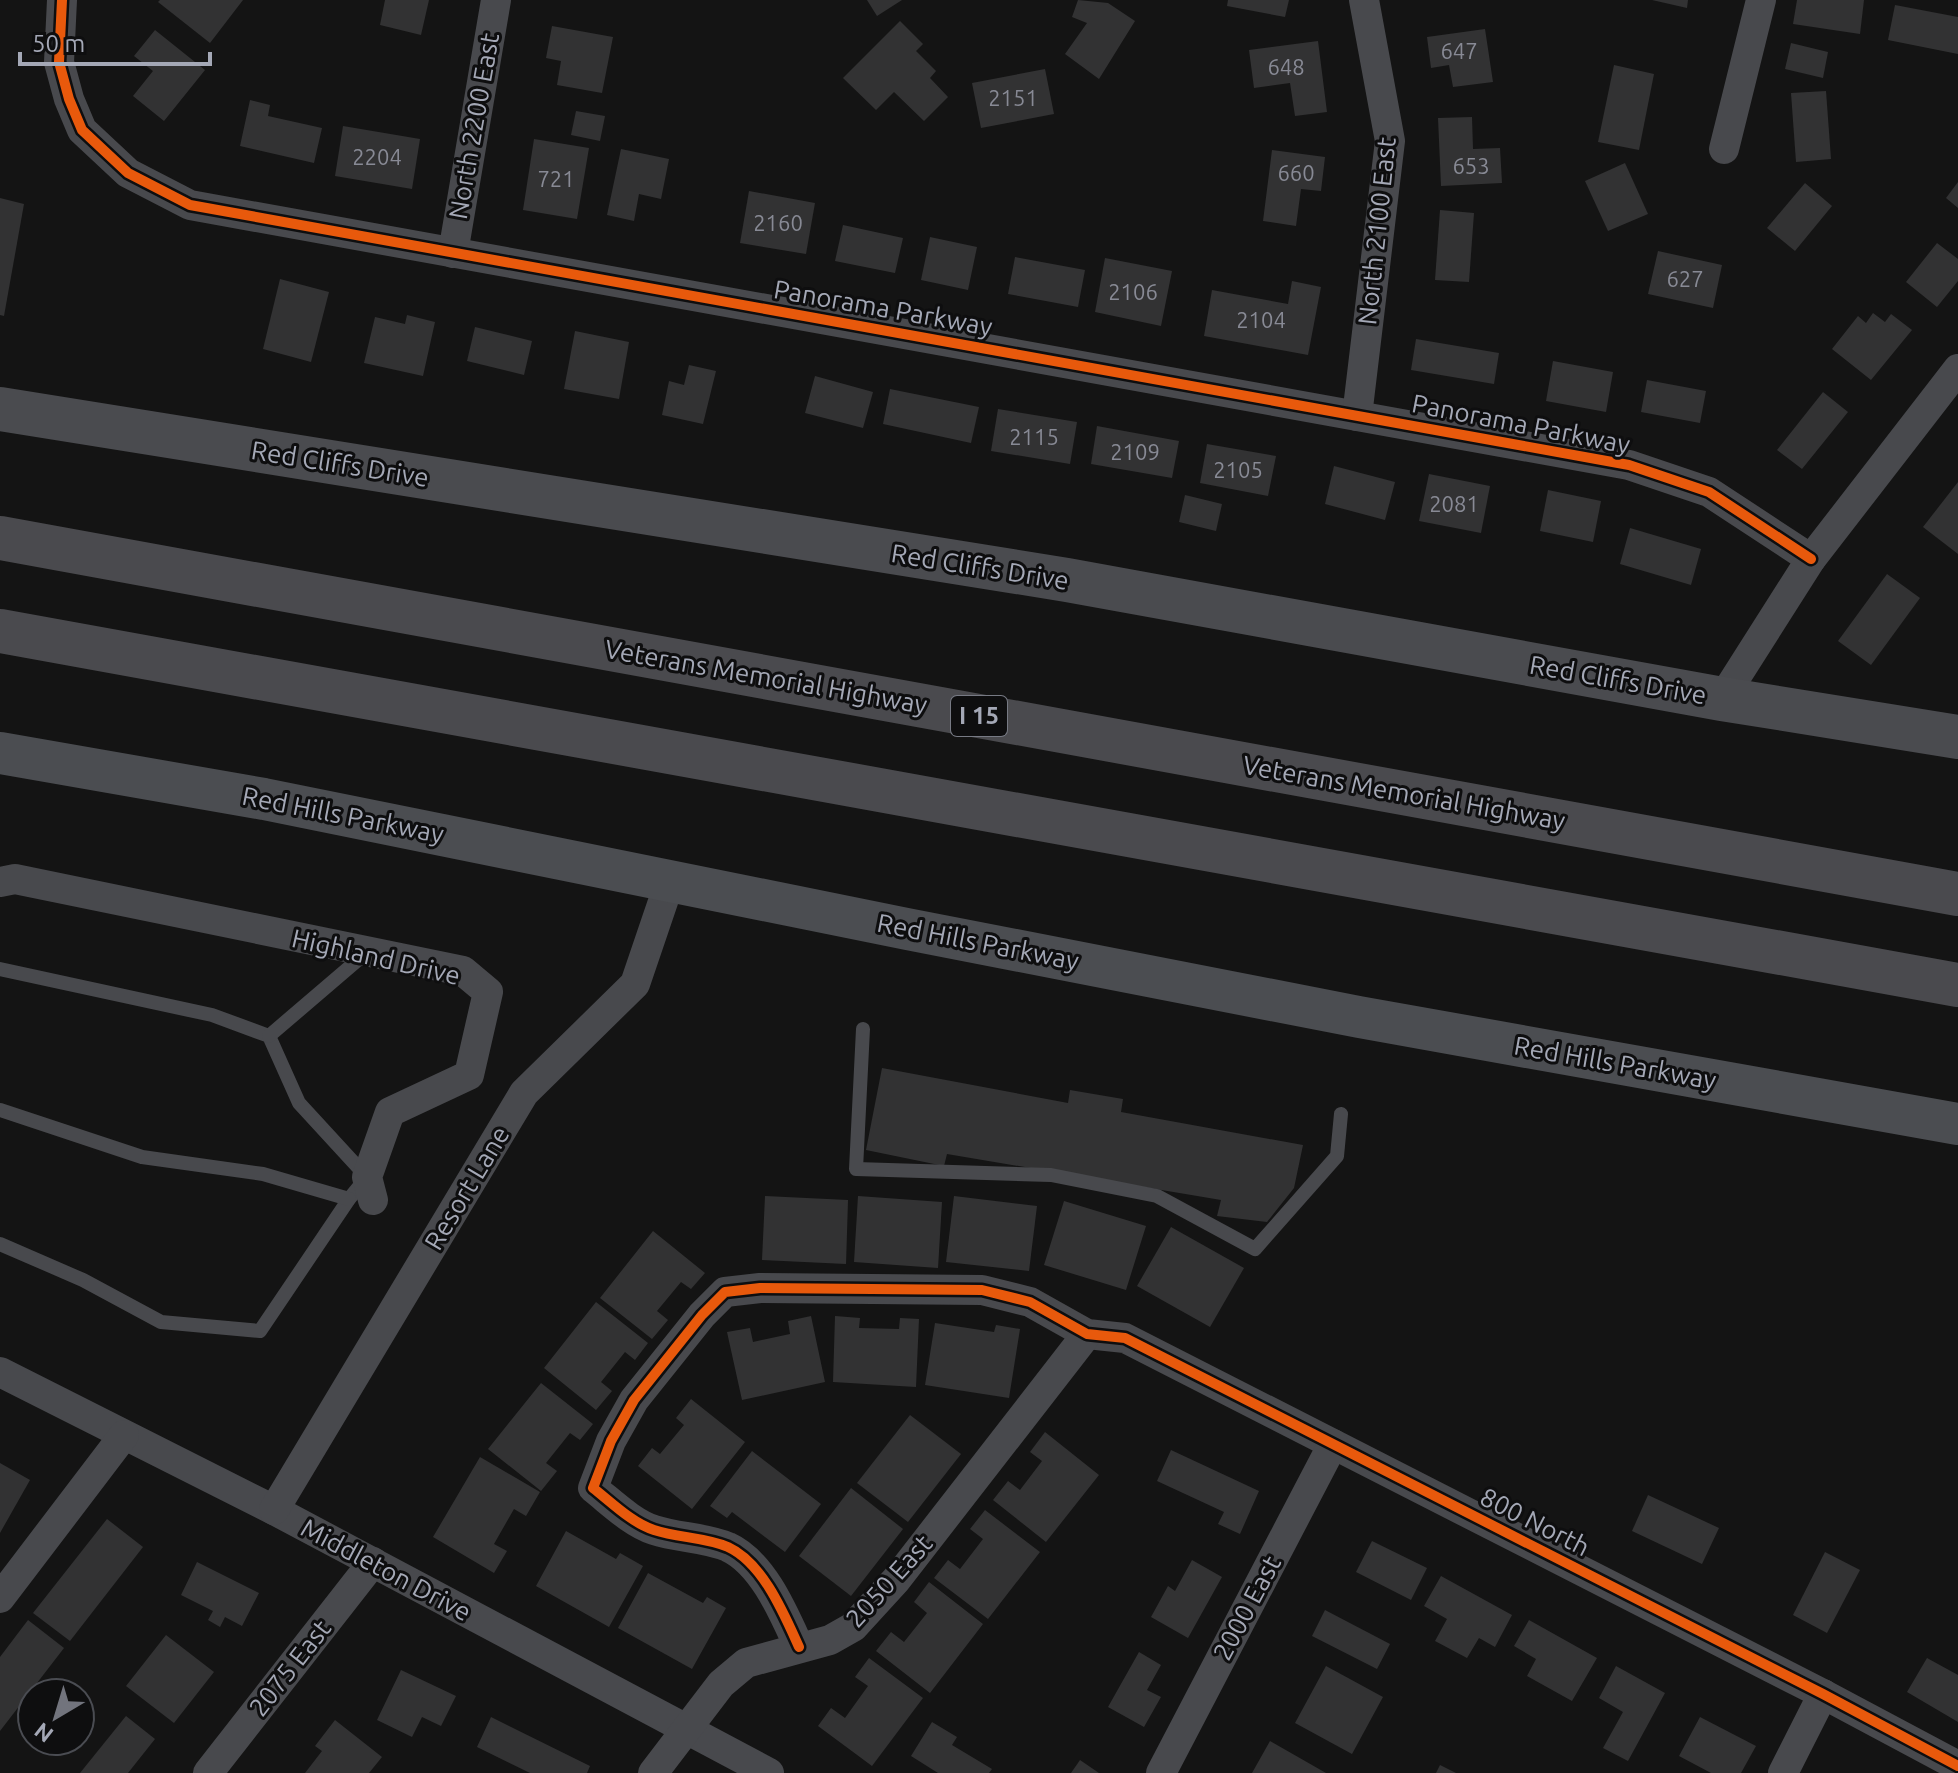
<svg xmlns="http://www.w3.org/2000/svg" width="1958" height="1773" viewBox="0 0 1958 1773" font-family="Ubuntu,sans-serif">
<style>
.building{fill:#323233}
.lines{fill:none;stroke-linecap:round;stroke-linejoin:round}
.service{stroke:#48494d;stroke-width:14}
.minor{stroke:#48494d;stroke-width:30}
.secondary{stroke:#4b4d51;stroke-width:42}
.primary{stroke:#4a4b4f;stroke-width:44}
.motorway{stroke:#4a4a4e;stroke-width:44}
.cycleway-casing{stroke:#0e0e0f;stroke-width:15}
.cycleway{stroke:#e8590c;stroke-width:10}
.labels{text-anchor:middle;stroke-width:6;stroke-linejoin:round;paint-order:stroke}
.number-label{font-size:22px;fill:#888a95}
.shield{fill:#0e0e0f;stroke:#777a84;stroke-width:2}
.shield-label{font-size:24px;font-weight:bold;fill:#a4a8b6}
.street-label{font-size:26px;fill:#a4a8b6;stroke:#0e0e0f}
</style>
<rect width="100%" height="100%" fill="#141414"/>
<g class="building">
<path d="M160,0H243L210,43L158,2Z"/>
<path d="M385,0H429L421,35L380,25Z"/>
<path d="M867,0H902L877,16Z"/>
<path d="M1078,0L1108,3L1135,21L1099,79L1065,54L1087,23L1072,17Z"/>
<path d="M1228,0H1289L1285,17L1227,6Z"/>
<path d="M1652,0H1688L1687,8Z"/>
<path d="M1797,0H1864L1860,34L1793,24Z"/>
<path d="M1895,5L1958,17V54L1888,40Z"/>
<path d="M900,21L923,44L916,51L936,71L930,78L948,97L924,121L894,92L876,110L843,78Z"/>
<path d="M552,26L613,37L602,93L557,85L561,61L546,58Z"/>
<path d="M1485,29L1493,82L1453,87L1449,65L1431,68L1427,37Z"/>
<path d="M155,30L205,70L164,121L133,96L153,71L134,56Z"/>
<path d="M1318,41L1327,112L1295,116L1290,83L1254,88L1249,50Z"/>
<path d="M1791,43L1828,52L1823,78L1785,69Z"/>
<path d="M1614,65L1654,74L1639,150L1598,142Z"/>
<path d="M1045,69L1054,114L981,128L972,83Z"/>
<path d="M1826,91L1831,159L1796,162L1791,93Z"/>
<path d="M250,100L270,105L268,116L322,128L314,163L240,146Z"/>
<path d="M576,111L605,116L600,141L571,135Z"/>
<path d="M1472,117L1473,149L1500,148L1502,183L1441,186L1438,118Z"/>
<path d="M343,126L420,139L412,189L335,176Z"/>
<path d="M534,139L589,148L577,219L523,210Z"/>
<path d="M621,149L669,159L661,199L639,194L634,221L607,215Z"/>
<path d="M1272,150L1325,157L1321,191L1301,189L1296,226L1263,221Z"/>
<path d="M1625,163L1648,214L1608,231L1585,181Z"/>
<path d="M1958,182V208L1946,198Z"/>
<path d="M1805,183L1832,206L1795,251L1767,228Z"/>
<path d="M749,191L815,203L806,254L740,243Z"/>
<path d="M0,198L24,204L4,316L0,315Z"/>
<path d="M1440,210L1474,213L1469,282L1435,280Z"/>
<path d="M843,225L903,238L895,273L835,261Z"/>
<path d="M930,237L977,247L968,290L921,280Z"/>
<path d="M1937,243L1958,259V281L1937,307L1906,282Z"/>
<path d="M1658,251L1722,265L1713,308L1648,294Z"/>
<path d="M1015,257L1085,270L1078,307L1008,294Z"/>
<path d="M1105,258L1172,271L1161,326L1095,312Z"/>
<path d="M280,279L329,292L311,362L263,349Z"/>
<path d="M1292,281L1321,287L1308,355L1204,336L1212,290L1288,304Z"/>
<path d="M1873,313L1885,322L1891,314L1912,330L1871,380L1832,349L1858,316L1866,323Z"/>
<path d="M407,315L435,322L423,376L364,363L375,317L405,324Z"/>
<path d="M475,327L532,341L524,375L467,361Z"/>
<path d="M575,331L629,342L619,399L564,389Z"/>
<path d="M1416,339L1499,353L1494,384L1411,370Z"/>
<path d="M1553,361L1613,372L1606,412L1546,401Z"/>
<path d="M689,365L716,371L703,424L662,415L669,381L684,385Z"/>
<path d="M815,376L873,392L863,428L805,413Z"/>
<path d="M1647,380L1706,391L1700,423L1641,412Z"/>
<path d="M890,389L979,407L971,443L883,424Z"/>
<path d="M1823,392L1848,412L1802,469L1777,450Z"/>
<path d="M998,409L1077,422L1070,464L991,451Z"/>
<path d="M1097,426L1179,441L1172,478L1091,464Z"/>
<path d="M1207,444L1276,456L1268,496L1200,483Z"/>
<path d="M1334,466L1395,482L1385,520L1325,504Z"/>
<path d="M1429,474L1490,486L1481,533L1419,521Z"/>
<path d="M1958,482V554L1923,527Z"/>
<path d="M1548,490L1601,501L1593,542L1540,531Z"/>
<path d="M1185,495L1222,504L1216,531L1179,522Z"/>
<path d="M1630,528L1701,549L1691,585L1620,564Z"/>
<path d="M1887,574L1920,598L1871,665L1838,641Z"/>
<path d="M882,1068L1068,1103L1070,1090L1123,1099L1121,1112L1303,1145L1294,1188L1267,1222L1217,1216L1221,1200L947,1154L944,1166L866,1150Z"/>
<path d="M765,1196L848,1200L846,1264L762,1260Z"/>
<path d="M858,1196L942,1202L938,1268L854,1262Z"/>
<path d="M954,1196L1037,1206L1029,1271L946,1262Z"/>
<path d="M1064,1201L1146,1226L1126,1290L1044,1265Z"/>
<path d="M1171,1227L1244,1268L1210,1327L1137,1286Z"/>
<path d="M653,1231L705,1273L691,1289L681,1282L657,1311L668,1320L652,1339L600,1298Z"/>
<path d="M596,1302L648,1343L635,1360L625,1352L601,1382L612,1391L596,1410L544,1368Z"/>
<path d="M811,1316L825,1382L742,1400L727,1332L750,1328L753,1342L790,1334L788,1321Z"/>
<path d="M835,1316L860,1318L859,1328L899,1329L900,1318L919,1319L916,1387L833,1382Z"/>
<path d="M935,1323L994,1332L996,1325L1020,1329L1009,1398L925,1385Z"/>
<path d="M541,1383L593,1424L580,1440L570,1433L546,1463L557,1471L541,1491L488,1449Z"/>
<path d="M691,1399L745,1442L692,1509L638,1466L652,1448L660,1454L684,1425L676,1418Z"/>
<path d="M910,1415L961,1454L908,1522L857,1483Z"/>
<path d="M1045,1432L1099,1475L1046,1542L993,1500L1008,1481L1020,1490L1042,1461L1030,1452Z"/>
<path d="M1171,1450L1259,1491L1240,1534L1218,1524L1224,1512L1157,1481Z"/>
<path d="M752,1451L821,1504L785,1552L732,1512L727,1518L710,1506Z"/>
<path d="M480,1457L540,1492L526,1516L514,1509L494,1544L507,1551L494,1573L433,1537Z"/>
<path d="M0,1463L30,1480L0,1533Z"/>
<path d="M851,1488L903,1529L851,1596L799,1556Z"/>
<path d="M1648,1495L1719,1528L1702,1564L1632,1531Z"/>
<path d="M985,1510L1040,1552L988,1619L934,1578L948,1560L960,1569L983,1539L970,1529Z"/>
<path d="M107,1519L143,1547L70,1641L33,1613Z"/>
<path d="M566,1531L616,1559L620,1553L643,1566L609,1627L536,1586Z"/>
<path d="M1372,1541L1427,1568L1411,1600L1356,1572Z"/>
<path d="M1825,1552L1860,1570L1827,1633L1793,1615Z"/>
<path d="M1192,1560L1222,1577L1188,1638L1151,1617L1168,1586L1175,1591Z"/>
<path d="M197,1562L259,1593L242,1626L225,1617L220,1627L208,1620L213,1611L181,1595Z"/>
<path d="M648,1573L703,1603L707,1597L726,1608L692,1669L618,1628Z"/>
<path d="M1441,1576L1512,1615L1495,1647L1479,1638L1467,1658L1435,1641L1447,1619L1424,1606Z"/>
<path d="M929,1582L983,1624L930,1693L876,1651L891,1632L904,1642L927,1613L914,1602Z"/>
<path d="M1325,1610L1390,1644L1377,1669L1312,1636Z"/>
<path d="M28,1620L64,1648L0,1731V1657Z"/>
<path d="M1529,1620L1597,1658L1572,1701L1527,1676L1536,1659L1514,1646Z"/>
<path d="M166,1635L214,1672L174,1723L126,1686Z"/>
<path d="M1139,1652L1161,1665L1147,1690L1161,1697L1144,1727L1108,1707Z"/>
<path d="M869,1658L923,1698L872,1766L818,1726L831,1708L845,1718L868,1686L855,1677Z"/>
<path d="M1927,1658L1958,1675V1722L1907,1692Z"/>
<path d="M1326,1666L1383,1697L1352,1754L1295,1723Z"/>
<path d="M1616,1666L1665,1693L1628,1761L1603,1748L1623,1712L1599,1698Z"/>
<path d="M401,1670L456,1696L441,1726L422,1717L412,1737L377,1720Z"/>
<path d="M126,1716L155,1739L128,1773H80Z"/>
<path d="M491,1717L590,1766L587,1773H530L477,1747Z"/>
<path d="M1700,1717L1756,1746L1741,1773H1711L1679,1756Z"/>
<path d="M335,1720L382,1757L369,1773H305L322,1751L315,1746Z"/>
<path d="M932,1722L957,1737L952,1745L992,1769L989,1773H938L911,1756Z"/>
<path d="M1270,1741L1326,1773H1252Z"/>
<path d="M1080,1760L1099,1773H1071Z"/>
<path d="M1440,1765L1456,1773H1436Z"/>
</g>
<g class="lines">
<g class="service">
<path d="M0,969L212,1015L269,1036L299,1103L367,1177L349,1199L260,1331L161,1322L83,1280L0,1244"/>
<path d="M863,1029L856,1169L1051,1175L1157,1196L1255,1249L1337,1156L1341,1114"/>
<path d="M269,1036L366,953"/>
<path d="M0,1110L142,1157L263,1174L349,1199"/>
</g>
<g class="minor">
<path d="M62,0L59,62L69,99L82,130L128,173L190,205L1629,465L1709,492L1811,559"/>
<path d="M1724,149L1761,0"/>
<path d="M453,253L496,0"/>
<path d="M1357,416L1390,141L1364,0"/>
<path d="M1722,699L1811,559L1958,369"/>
<path d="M0,882L15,879L463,971L488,992L469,1075L390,1112L367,1177L373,1200"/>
<path d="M0,1372L274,1510L769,1773"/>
<path d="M274,1510L524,1093L635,984L670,881"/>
<path d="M0,1598L124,1435"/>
<path d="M799,1647C784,1614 763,1563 728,1547C704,1537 678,1538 654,1530C632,1523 611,1502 593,1488L611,1441L634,1400L702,1315L725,1292L760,1288L982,1290L1030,1302L1087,1334L1125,1338L1823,1694L1958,1766"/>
<path d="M208,1773L373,1562"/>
<path d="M653,1773L721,1684L746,1663L830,1640L853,1627L896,1580L1087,1334"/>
<path d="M1161,1773L1333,1444"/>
<path d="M1783,1773L1823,1694"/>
</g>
<path class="secondary" d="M0,753L264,799L907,929L1359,1017L1958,1124"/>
<path class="primary" d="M0,409L1067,580L1722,699L1958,737"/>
<g class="motorway">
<path d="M0,538L1958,894"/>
<path d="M0,631L1958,985"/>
</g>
<defs>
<g id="cycleway">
<path d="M62,0L59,62L69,99L82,130L128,173L190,205L1629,465L1709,492L1811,559"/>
<path d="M799,1647C784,1614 763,1563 728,1547C704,1537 678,1538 654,1530C632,1523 611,1502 593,1488L611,1441L634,1400L702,1315L725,1292L760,1288L982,1290L1030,1302L1087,1334L1125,1338L1823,1694L1958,1766"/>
</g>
</defs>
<use href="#cycleway" class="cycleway-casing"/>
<use href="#cycleway" class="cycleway"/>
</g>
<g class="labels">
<g class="number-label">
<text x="1459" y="59">647</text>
<text x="1286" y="75">648</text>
<text x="1013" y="106">2151</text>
<text x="377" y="165">2204</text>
<text x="1471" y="174">653</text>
<text x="1296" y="181">660</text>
<text x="556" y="187">721</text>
<text x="778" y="231">2160</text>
<text x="1685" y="287">627</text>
<text x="1133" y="300">2106</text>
<text x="1261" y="328">2104</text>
<text x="1034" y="445">2115</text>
<text x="1135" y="460">2109</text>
<text x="1238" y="478">2105</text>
<text x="1454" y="512">2081</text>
</g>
<rect class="shield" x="951" y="696" width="56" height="40" rx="6"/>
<g class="shield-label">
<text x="979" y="724">I 15</text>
</g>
<g class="street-label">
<text transform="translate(474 126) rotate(-80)" y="9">North 2200 East</text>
<text transform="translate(1377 231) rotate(-84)" y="9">North 2100 East</text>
<text transform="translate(883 308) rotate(10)" y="9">Panorama Parkway</text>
<text transform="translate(1521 424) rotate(11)" y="9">Panorama Parkway</text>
<text transform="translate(340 464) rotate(9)" y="9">Red Cliffs Drive</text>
<text transform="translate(980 567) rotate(9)" y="9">Red Cliffs Drive</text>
<text transform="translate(766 677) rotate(10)" y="9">Veterans Memorial Highway</text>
<text transform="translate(1618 680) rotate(10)" y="9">Red Cliffs Drive</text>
<text transform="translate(1404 793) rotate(10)" y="9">Veterans Memorial Highway</text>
<text transform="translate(343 815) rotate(11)" y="9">Red Hills Parkway</text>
<text transform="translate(978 942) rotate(11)" y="9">Red Hills Parkway</text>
<text transform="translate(376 957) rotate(13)" y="9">Highland Drive</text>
<text transform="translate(1615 1063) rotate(10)" y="9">Red Hills Parkway</text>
<text transform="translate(467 1188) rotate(-59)" y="9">Resort Lane</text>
<text transform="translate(1535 1522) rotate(27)" y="9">800 North</text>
<text transform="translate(386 1570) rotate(28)" y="9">Middleton Drive</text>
<text transform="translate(889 1581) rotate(-48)" y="9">2050 East</text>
<text transform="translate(1247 1608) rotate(-62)" y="9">2000 East</text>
<text transform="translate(290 1668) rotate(-52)" y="9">2075 East</text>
</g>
</g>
<g transform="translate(56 1717) rotate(218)"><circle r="38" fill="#0e0e0f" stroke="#4a4c52" stroke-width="2"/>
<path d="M0-6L14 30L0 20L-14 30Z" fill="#72747d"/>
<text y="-12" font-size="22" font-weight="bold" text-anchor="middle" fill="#a4a8b6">N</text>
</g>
<path d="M20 52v12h190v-12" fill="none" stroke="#a4a8b6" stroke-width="4"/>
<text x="32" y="52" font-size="24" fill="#a4a8b6" stroke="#0e0e0f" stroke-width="6" paint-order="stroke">50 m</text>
</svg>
